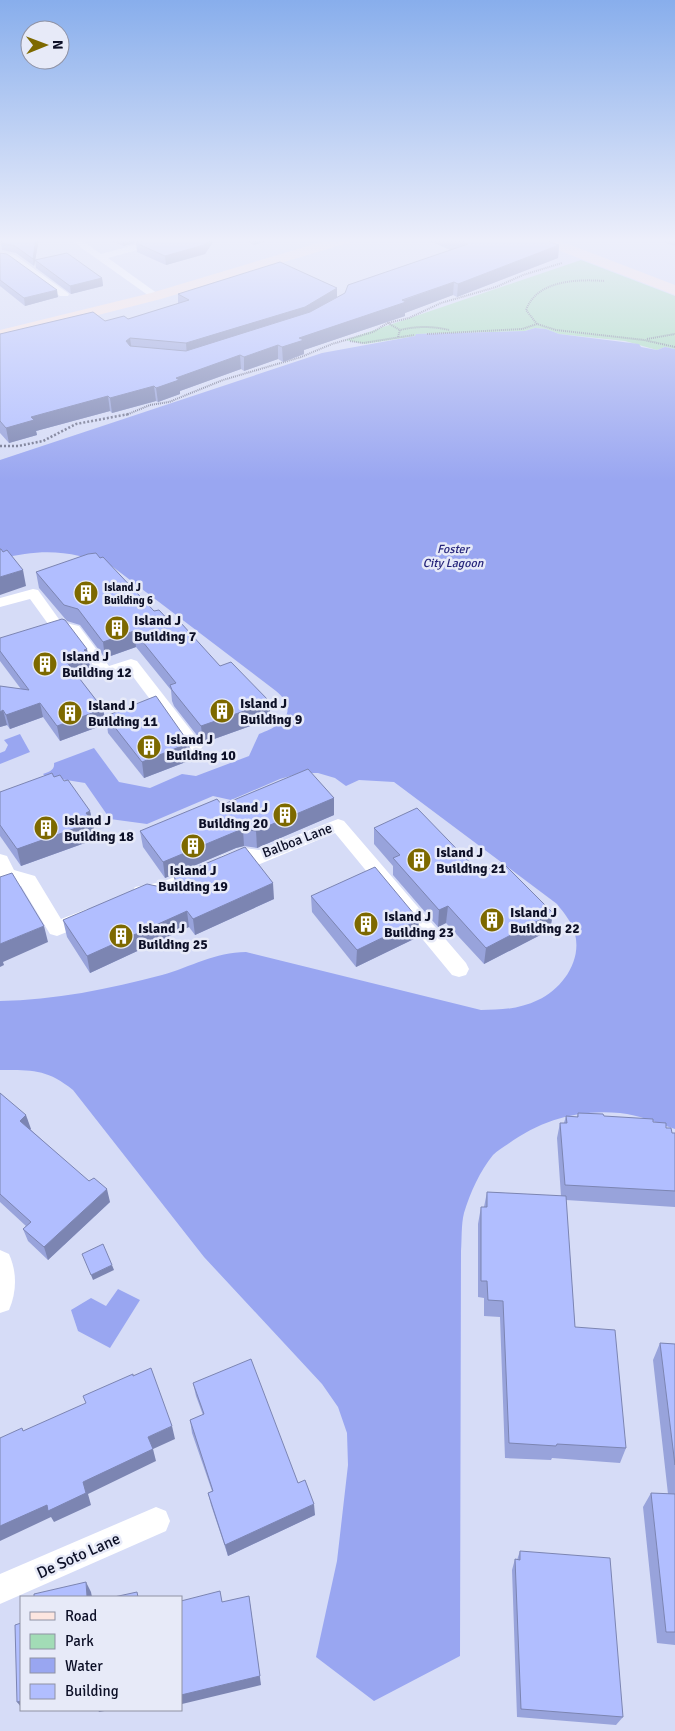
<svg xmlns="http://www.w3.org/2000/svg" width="675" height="1731" viewBox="0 0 675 1731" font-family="Signika,sans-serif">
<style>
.green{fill:#a2dcb6}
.water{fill:#99a6f1}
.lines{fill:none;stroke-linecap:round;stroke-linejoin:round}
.path-far1{stroke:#71758e;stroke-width:2;stroke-dasharray:1 1;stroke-linecap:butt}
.path{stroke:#71758e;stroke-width:2.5;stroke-dasharray:2 2;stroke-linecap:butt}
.minor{fill:#fff;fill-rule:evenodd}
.secondary{fill:#fde6e0;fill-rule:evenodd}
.wall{fill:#98a3db}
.shaded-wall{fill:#7c85b2}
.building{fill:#b1beff;stroke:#7c85b2}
.labels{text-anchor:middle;stroke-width:5;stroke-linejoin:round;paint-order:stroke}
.far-poi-label{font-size:11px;font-weight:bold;fill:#0c0f26;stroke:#e7eaf8;text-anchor:start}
.far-water-label{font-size:12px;font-style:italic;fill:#27267b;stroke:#e7eaf8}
.poi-label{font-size:14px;font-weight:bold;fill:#0c0f26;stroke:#e7eaf8;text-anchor:start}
.street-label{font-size:14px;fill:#0c0f26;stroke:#e7eaf8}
.near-street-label{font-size:16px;fill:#0c0f26;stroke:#e7eaf8}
</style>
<rect width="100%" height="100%" fill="#d6dcf7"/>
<path class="green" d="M581,260L675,296V349L665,347L657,350L625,341L559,334L546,329L535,328L525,331L416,334V336L365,344L345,340Z"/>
<g class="water">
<path d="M535,328L546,329L559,334L639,344L641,347L657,350L665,347L675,349V1129C657,1123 639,1115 620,1113C579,1109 541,1120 508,1144C503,1147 497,1151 493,1155C480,1171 470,1193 464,1213C461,1225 462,1239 461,1251L460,1656L374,1701L316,1657L337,1561L348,1465L347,1433L338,1407L322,1384L204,1257L73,1090C47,1069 32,1070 0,1070V1001C54,1000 110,989 162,975C191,967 215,952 246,952L481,1010C500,1010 520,1009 538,1000C562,989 582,961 575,934C572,922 564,913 557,904L394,782L359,780L346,786L335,778L318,773H301L280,779L231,800L213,796L147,824L110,819L85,783L60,779H48L43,774C49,772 55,770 54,763L94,748L119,782L150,788L182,774L196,776L249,756L259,734C281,726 301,712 276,691L113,567C73,550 42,548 0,559V460L322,353L415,336L416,334L525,331Z"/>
<path d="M20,734L30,752L0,764V753L5,751L8,745L4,740Z"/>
<path d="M118,1289L140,1300L110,1348L78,1331L71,1310L91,1298L106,1306Z"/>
</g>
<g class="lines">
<g class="path-far1">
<path d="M388,323L400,330"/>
<path d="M537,324L526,310C537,280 577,279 605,281"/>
<path d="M427,334L522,329L537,324L556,330L644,340L675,347"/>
<path d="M398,337L400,330C417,326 432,326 449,330"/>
<path d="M647,339L675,334"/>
<path d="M350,341L363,343L414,335"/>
<path d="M126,415L150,405L169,402L223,380L301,357L332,344L373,332L388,323L409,318L441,303L496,287L523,275L562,263"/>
</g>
<path class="path" d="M0,446H18L43,441L76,424L129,414"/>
<g class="minor">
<path d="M69,239H80L101,254L149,241L152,242V246L108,258L161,296L160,298H152Z"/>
<path d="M0,252L15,255L69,294L68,296H60L9,259L0,258Z"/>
<path d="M33,589L38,590L61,622L79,626L109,666L131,659L137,661L200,742L203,746L200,750L194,752L188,750L128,670L106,677L100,675L69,632L51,628L30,599L0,607V598Z"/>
<path d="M338,819L344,821L466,963L469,969L466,975L459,977L452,975L335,833L260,864L245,862L228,868L221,866L219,861L221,856L237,850L244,848L259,850Z"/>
<path d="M0,854L7,856L14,870L35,876L61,919L87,909L94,911L97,916L94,921L57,936L50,934L21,886L0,880Z"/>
<path d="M199,867L206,869L208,874L206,879C185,888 159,904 135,897L132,892L135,887L162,882Z"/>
<path d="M0,1250L9,1254C17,1272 17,1291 9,1310L0,1313Z"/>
<path d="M156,1507L166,1511L170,1521L166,1531L0,1604V1574Z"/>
</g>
<g class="secondary">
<path d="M331,239H353L351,242L161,299L0,340V330L151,293Z"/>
<path d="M535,239H555L675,285V295L537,242Z"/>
</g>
</g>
<g class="wall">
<path d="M39,239L34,266L16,253L2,250L1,243Z"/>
<path d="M107,239H215L205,254L166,265L137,252L136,243L149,239L123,246Z"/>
<path d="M242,239H272L254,245Z"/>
<path d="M425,239H542L559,245L558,258L457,297L453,295L405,313V316L304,350V354L283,362L278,359L244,371L241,369L180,391V394L158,402L156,401L112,413L110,411L36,431L37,435L9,443L0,433V334L105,321L128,319L178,304V294L337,297L450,250Z"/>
<path d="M656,239H675V246Z"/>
<path d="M0,253L58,297L25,306L0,286Z"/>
<path d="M35,260L102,278L103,286L71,294L36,268Z"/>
<path d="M36,572L154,611L174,626L220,666L270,702V719L203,743L174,706L172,701L171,690L136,647L105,658L80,625L67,621L39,588Z"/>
<path d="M0,638L87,649L90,668L75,673L103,709L106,724L60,741L43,717L10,729L7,725L0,727V686L21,689L0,661Z"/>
<path d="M106,716L189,743L191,760L144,778L108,733Z"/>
<path d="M54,777L64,781L90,811L96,839L21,866L0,836V792Z"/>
<path d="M334,798V815L257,848L244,846L236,848L165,878L143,847L140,831L222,805Z"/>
<path d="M374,828L480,873L553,913L550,930L484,964L446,923L438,927L393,875V866L374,844Z"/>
<path d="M174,877L274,899L195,935L189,927L90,973L67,937L63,920L176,890Z"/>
<path d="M311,896L418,937L356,967L312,912Z"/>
<path d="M0,1093L31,1129H30L110,1202L48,1260L28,1241L23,1229L26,1226L0,1202Z"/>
<path d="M578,1113L653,1122L666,1128L672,1133H675V1207L566,1200L575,1327L626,1448L620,1463L552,1458L551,1460L505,1458L500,1317L484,1316V1298L478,1297V1224L481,1207H484L487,1192L561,1196L557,1138L560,1123H564L566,1116L577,1117Z"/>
<path d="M660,1343L675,1344V1645L657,1643L643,1507L651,1493L668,1494L653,1360Z"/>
<path d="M193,1383L298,1483L315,1515L228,1556L211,1505L208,1493L212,1491L192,1433L190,1420L203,1415L196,1396Z"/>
<path d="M520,1551L623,1717L616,1725L517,1717L512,1570L515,1559L517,1560Z"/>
</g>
<g class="shaded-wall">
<path d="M36,239H39L34,266L33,259Z"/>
<path d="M123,239H149L123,246Z"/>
<path d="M208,239H215L205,254L166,265L165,256Z"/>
<path d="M253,239H272L254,245Z"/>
<path d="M559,245L558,258L457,297L458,284Z"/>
<path d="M102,278L103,286L71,294L70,286Z"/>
<path d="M454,282L453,295L405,313V316L304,350V354L283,362L282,347L299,338Z"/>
<path d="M337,288V302L187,357L186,343Z"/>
<path d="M57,290L58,297L25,306L24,298Z"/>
<path d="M130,338L132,352L126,341Z"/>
<path d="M278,345V359L244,371V357Z"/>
<path d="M240,355L241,369L180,391V394L158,402L156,388L176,378Z"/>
<path d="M154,386L156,401L112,413L110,398Z"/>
<path d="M108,396L110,411L36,431L37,435L9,443L6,428L31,417Z"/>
<path d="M23,570L26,586L0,595V577Z"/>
<path d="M134,631L136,647L105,658L103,642Z"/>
<path d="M87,649L90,668L69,675L66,661Z"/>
<path d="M270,702V719L203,743L201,726Z"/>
<path d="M40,703L43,717L10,729L6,715Z"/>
<path d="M103,709L106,724L60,741L57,726Z"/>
<path d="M3,710L7,725L0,727V712Z"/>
<path d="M189,743L191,760L144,778L142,762Z"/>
<path d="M334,798V815L257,848L256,831Z"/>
<path d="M90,811L96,839L21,866L17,849Z"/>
<path d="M243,829L244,846L236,848L165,878L163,862L235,832Z"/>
<path d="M273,883L274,899L195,935L193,919Z"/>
<path d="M448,906L446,923L438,927L439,910Z"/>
<path d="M187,911L189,927L90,973L87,956Z"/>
<path d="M553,913L550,930L484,964L486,948Z"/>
<path d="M419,920L418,937L356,967L357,950Z"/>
<path d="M44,926L48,942L3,962L4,965L0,967V944Z"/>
<path d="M26,1115L31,1129L24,1134L20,1121Z"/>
<path d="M107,1189L110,1202L48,1260L44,1247Z"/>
<path d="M112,1265L114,1270L93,1280L91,1275Z"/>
<path d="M172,1426L175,1439L153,1449L156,1461L88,1494L91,1505L54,1522L51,1517L0,1541V1526L83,1482L148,1437Z"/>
<path d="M314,1504L315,1515L228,1556L225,1545Z"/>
<path d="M86,1582L91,1592L92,1597H87Z"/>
<path d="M249,1596L261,1685L182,1704L181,1701V1695Z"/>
<path d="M21,1701V1707L17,1702Z"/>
<path d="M98,1710H110L99,1712Z"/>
</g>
<g class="building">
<path d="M2,239H36L33,259L15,246L1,243Z"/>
<path d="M150,239H208L204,245L165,256L136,243Z"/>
<path d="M456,239H542L559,245L458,284L454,282L402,300L406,302L299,338L304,340L282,347L278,345L244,357L240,355L176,378L179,380L156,388L154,386L110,398L108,396L31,417L34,420L6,428L0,421V334L93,312L105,321L124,316L128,319L189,300L178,294L280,262L337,288L305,307L186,343L130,338L126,341L130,346L186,351L310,312L345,293L348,285L468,244Z"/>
<path d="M0,253L7,254L57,290L24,298L0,280Z"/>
<path d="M67,253L102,278L70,286L35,260Z"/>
<path d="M0,549H1L3,552L7,550L23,570L0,577Z"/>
<path d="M96,553L100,558L103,557L154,611L159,610L174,626L181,623L220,666L231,662L270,702L201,726L172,690L170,685L176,683L134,631L103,642L78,609L64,605L36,572L88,554Z"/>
<path d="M62,619L65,620L87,649L84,650L87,653L66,661L103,709L57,726L40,703L6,715L3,710L0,712V686L29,690L0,651V638Z"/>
<path d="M156,696L189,743L142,762L106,716Z"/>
<path d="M308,769L334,798L256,831L243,829L235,832L163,862L140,831L217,799L222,805Z"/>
<path d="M52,773L54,777L60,775L64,781L68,780L90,811L86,813L93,822L17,849L0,825V792Z"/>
<path d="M417,808L480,873L502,862L553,913L486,948L448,906L439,910L393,858L400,855L374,828Z"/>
<path d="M245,847L273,883L193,919L187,911L87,956L63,920L147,884L184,892L174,877Z"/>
<path d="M375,867L419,920L357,950L311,896Z"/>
<path d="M12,873L44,926L0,944V877Z"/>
<path d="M0,1093L26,1115L20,1121L89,1181L94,1178L107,1189L44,1247L23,1229L31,1222L0,1194Z"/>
<path d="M578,1113L603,1114L604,1116L653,1119V1122L666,1123V1128H671L672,1133H675V1191L565,1185L560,1123H567L566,1116L578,1117Z"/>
<path d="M487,1192L566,1196L575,1327L615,1330L626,1448L557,1444L556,1446L509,1443L503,1301L488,1300L487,1281H481V1207H487Z"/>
<path d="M103,1244L112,1265L91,1275L82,1254Z"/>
<path d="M660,1343L675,1344V1465Z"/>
<path d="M251,1359L298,1483L305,1480L314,1504L225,1545L208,1493L213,1491L190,1420L204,1414L193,1383Z"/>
<path d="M151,1368L172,1426L148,1437L153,1449L83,1482L86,1493L48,1511L47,1505L0,1526V1438L22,1428L23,1431L86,1403L83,1396L133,1374V1376Z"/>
<path d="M651,1493L675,1494V1632H666Z"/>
<path d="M520,1551L610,1558L623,1717L521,1709L515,1559L520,1560Z"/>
<path d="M86,1582L87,1597H34V1594Z"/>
<path d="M220,1591L222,1602L249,1596L260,1676L181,1695V1601Z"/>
<path d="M137,1592L138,1597H114Z"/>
<path d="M21,1623V1701L17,1702L15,1625Z"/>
</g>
<linearGradient id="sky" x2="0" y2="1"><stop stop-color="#88aeec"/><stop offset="0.5" stop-color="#edeffb"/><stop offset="1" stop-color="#edeffb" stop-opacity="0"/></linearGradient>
<rect width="675" height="481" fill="url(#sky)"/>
<defs>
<symbol id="building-disc" viewBox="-11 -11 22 22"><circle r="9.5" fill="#7d6900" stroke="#e7eaf8"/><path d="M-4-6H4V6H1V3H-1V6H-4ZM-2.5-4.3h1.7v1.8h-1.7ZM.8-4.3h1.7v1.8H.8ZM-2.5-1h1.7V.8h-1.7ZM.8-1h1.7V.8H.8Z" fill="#fff"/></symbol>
</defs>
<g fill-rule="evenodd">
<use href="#building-disc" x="72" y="579" width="28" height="28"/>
<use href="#building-disc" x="103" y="614" width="28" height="28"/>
<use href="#building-disc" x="31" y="650" width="28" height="28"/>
<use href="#building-disc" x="208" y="697" width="28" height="28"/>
<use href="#building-disc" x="56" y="699" width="28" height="28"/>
<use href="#building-disc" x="135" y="733" width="28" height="28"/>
<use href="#building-disc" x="271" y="801" width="28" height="28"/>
<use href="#building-disc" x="32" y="814" width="28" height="28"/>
<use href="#building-disc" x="179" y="832" width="28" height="28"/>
<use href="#building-disc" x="405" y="846" width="28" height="28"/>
<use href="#building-disc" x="478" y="906" width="28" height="28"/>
<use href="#building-disc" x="352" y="910" width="28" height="28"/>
<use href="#building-disc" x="107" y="922" width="28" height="28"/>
</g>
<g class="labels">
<g class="far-poi-label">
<text x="104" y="591">Island J<tspan x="104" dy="13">Building 6</tspan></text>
</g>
<g class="far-water-label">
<text x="453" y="553">Foster<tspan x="453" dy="14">City Lagoon</tspan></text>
</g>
<g class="poi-label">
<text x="134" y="625">Island J<tspan x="134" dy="16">Building 7</tspan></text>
<text x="62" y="661">Island J<tspan x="62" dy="16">Building 12</tspan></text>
<text x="240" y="708">Island J<tspan x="240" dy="16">Building 9</tspan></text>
<text x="88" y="710">Island J<tspan x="88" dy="16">Building 11</tspan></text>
<text x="166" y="744">Island J<tspan x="166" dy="16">Building 10</tspan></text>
<text x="268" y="812" text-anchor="end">Island J<tspan x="268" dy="16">Building 20</tspan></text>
<text x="64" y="825">Island J<tspan x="64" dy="16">Building 18</tspan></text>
<text x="436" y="857">Island J<tspan x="436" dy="16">Building 21</tspan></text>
<text x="193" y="875" text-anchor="middle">Island J<tspan x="193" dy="16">Building 19</tspan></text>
<text x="510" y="917">Island J<tspan x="510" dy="16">Building 22</tspan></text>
<text x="384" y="921">Island J<tspan x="384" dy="16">Building 23</tspan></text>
<text x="138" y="933">Island J<tspan x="138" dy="16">Building 25</tspan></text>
</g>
<g class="street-label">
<text transform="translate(297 840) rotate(-21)" y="5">Balboa Lane</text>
</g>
<g class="near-street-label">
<text transform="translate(78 1555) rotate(-24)" y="6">De Soto Lane</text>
</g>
</g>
<rect x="20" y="1596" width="162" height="115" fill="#e7eaf8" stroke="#8f92a4"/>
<rect x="30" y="1612" width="25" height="8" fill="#fde6e0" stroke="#8f92a4"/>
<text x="65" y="1621" font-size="15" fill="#0c0f26">Road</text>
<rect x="30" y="1634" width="25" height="15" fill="#a2dcb6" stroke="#8f92a4"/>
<text x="65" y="1646" font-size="15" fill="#0c0f26">Park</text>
<rect x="30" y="1658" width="25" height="15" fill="#99a6f1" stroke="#8f92a4"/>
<text x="65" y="1671" font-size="15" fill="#0c0f26">Water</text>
<rect x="30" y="1684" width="25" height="15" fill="#b1beff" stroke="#8f92a4"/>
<text x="65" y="1696" font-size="15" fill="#0c0f26">Building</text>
<g transform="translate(45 45) rotate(89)"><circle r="24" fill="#e7eaf8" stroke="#8f92a4"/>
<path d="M0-4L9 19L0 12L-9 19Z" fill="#7d6900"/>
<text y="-8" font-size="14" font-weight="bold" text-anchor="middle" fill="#0c0f26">N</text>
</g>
</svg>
